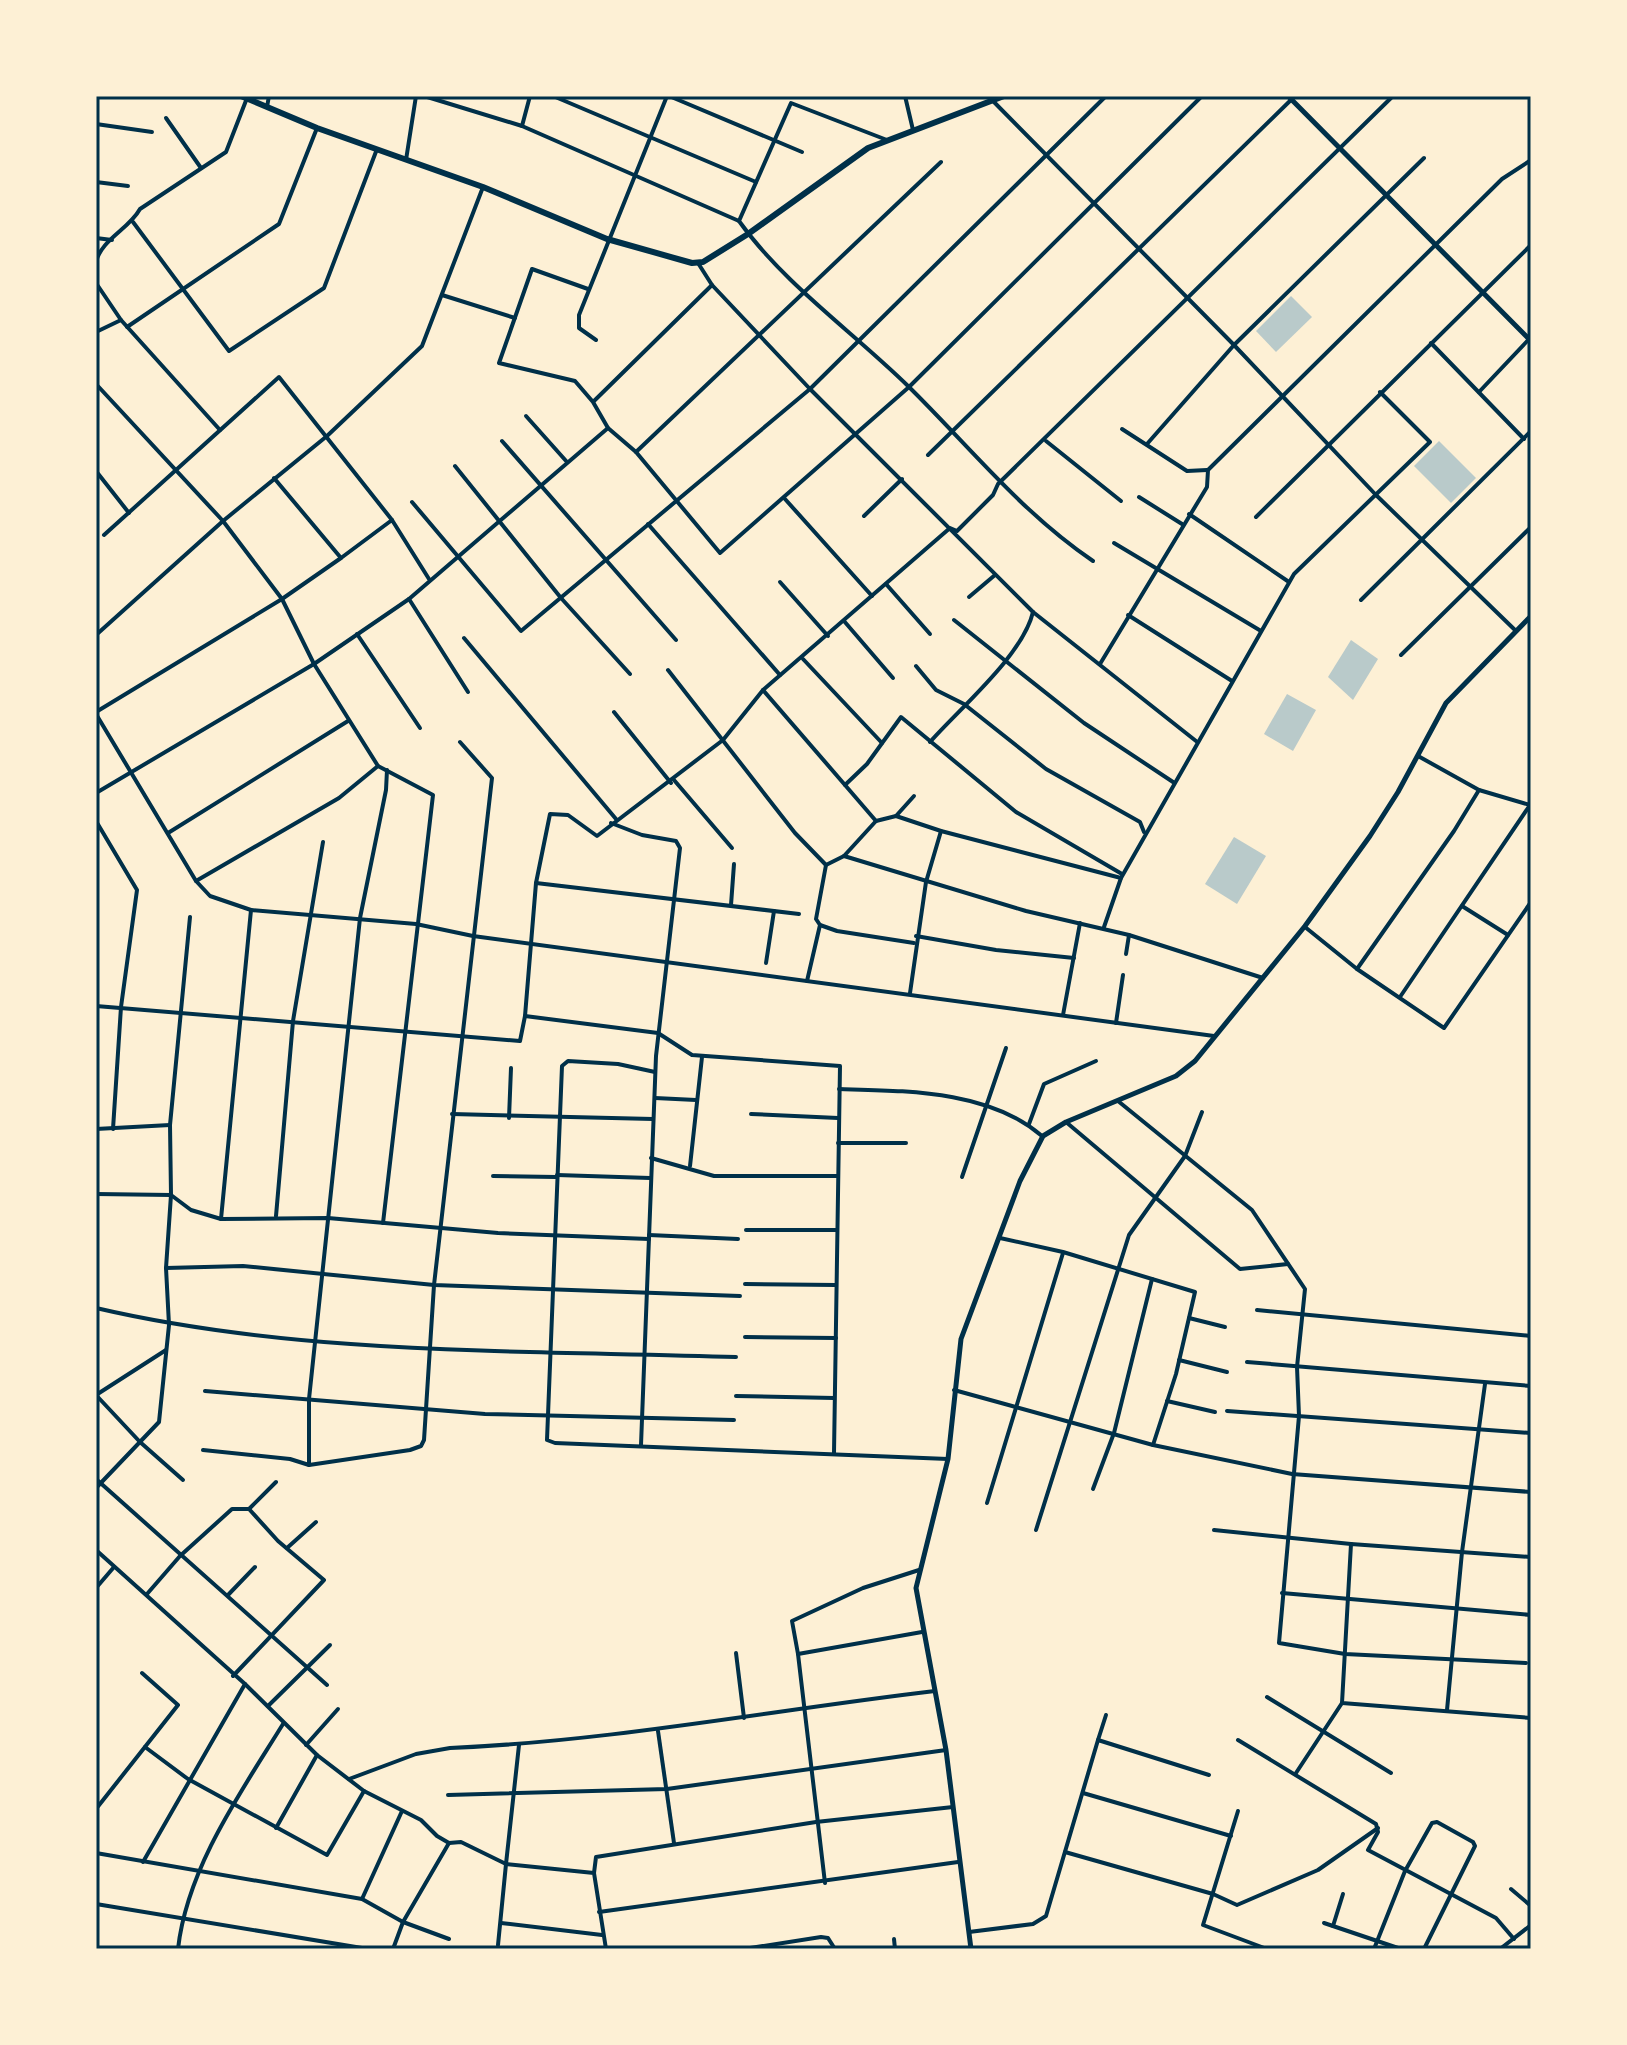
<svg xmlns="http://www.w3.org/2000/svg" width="1627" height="2045" viewBox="0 0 1627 2045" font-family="'Work Sans',sans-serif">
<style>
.green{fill:#b9caca}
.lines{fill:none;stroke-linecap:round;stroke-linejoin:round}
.minor{stroke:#003049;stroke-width:4}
.tertiary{stroke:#003049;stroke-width:5}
.secondary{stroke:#003049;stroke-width:6}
.neatline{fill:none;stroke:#003049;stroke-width:3}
</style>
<rect width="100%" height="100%" fill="#fdf0d5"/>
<g class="green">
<path d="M1291,296L1312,317L1276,352L1256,331Z"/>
<path d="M1439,441L1476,478L1451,503L1414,466Z"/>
<path d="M1351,640L1378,659L1353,700L1328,677Z"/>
<path d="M1287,694L1316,710L1293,751L1264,734Z"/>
<path d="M1234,837L1266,856L1237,904L1205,884Z"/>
</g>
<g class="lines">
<g class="minor">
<path d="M424,96L522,126L739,221"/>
<path d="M553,96L756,182"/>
<path d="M669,96L802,152"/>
<path d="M905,96L913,130"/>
<path d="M992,100L1234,345L1376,495L1516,631"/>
<path d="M267,107L269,96"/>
<path d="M166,118L201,168"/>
<path d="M96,124L152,132"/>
<path d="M522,126L530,96"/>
<path d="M887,140L791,103L739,221C784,284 853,332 908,386C970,447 1021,512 1093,561"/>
<path d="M406,160L416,96"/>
<path d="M96,182L128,186"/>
<path d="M133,222L229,351L324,288L377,149"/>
<path d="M96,238L112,240"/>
<path d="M96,262C101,240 129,229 140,209L226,152L247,98"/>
<path d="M698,263L712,285L810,389L1106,96"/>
<path d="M96,283L121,320L220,430"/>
<path d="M588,289L532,269L499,363L575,381L593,402L608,428L636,452L720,553L909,387L1202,96"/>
<path d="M442,295L515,318"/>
<path d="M127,327L279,224L317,128"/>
<path d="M96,332L121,320"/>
<path d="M596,340L579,328V315L667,96"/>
<path d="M1431,343L1524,439"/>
<path d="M96,384L223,521L282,599L314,664L378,766L433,795L383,1223"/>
<path d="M1479,392L1531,337"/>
<path d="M594,401L712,285"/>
<path d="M526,416L567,462"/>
<path d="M1122,429L1187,471L1207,470"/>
<path d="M502,441L676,640"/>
<path d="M1046,441L1121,501"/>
<path d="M1147,444L1234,345L1424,158"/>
<path d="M636,452L941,162"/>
<path d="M928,455L1295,96"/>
<path d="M455,466L561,598L630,674"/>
<path d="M96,471L129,513"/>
<path d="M274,478L341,558L392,520L429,579"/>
<path d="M1139,497L1182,524"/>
<path d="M785,499L872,596"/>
<path d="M412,502L521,631L810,389L1033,612L1196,741"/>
<path d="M1189,514L1289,582"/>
<path d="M864,516L902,479"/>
<path d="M1256,517L1531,245"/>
<path d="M648,524L780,675"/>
<path d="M104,535L279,377L392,520"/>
<path d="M1114,543L1261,631"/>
<path d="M780,582L828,636"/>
<path d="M886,584L930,634"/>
<path d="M969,597L995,575"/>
<path d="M409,599L468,692"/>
<path d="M1361,600L1531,431"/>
<path d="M1128,615L1232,681"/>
<path d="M954,620L1084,723L1173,782"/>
<path d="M844,621L893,678"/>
<path d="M357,634L420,728"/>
<path d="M96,635L223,521L327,436L422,346L483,187"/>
<path d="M464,638L616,819"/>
<path d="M1401,655L1531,527"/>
<path d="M803,659L882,743"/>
<path d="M1100,664L1207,487L1208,470L1502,179L1531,160"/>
<path d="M916,666L936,690L964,704L1046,769L1140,822L1144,832"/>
<path d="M668,670L795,833L826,865"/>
<path d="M763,690L845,785"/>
<path d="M96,712L282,599L341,558"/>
<path d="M614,712L671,783"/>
<path d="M96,714L196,881L210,896L251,910L221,1219"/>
<path d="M930,742C960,708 1023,655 1033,612"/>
<path d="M1418,756L1479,790"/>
<path d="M674,780L732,848"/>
<path d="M96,793L314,664L409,599L608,428"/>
<path d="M896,816L941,831L1121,878L1294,574L1430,442L1380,392"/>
<path d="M96,821L137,890L121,1007L113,1129"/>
<path d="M876,821L845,785L867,764L901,717L1016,812L1122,874"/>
<path d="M611,823L642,835L676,841L680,848L656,1056L641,1445"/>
<path d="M168,833L348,721"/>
<path d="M844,856L1026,911L1129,935L1263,978"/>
<path d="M196,881L339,798L378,766"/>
<path d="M536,883L799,914"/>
<path d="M731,905L734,864"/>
<path d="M1462,906L1508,935"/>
<path d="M251,910L416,924L473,936L1214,1036"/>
<path d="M820,925L837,931L914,943"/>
<path d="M1104,927L1121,878"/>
<path d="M1305,927L1357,969L1444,1028L1531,902"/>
<path d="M916,936L996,950L1074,958"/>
<path d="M1126,954L1129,935"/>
<path d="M766,963L774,911"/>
<path d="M1357,969L1454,831L1479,790L1530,805L1400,997"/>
<path d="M807,981L820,925L816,919L826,865L844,856L876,821L896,816L914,796"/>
<path d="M910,993L926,882L941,831"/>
<path d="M96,1006L520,1041L525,1016L536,883L550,814L568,815L597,836L723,740L763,690L950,528L957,531L993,495L998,484L1393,96"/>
<path d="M1063,1015L1080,923"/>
<path d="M525,1016L658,1033L692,1055L840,1066L834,1453"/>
<path d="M1116,1023L1123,975"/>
<path d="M655,1072L618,1064L568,1061L562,1066L547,1440L555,1443L948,1459"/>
<path d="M839,1089C906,1091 989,1090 1042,1136"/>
<path d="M655,1098L696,1100"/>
<path d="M1118,1101L1252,1210L1305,1289L1297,1367L1299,1416L1279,1643L1345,1654L1526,1663"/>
<path d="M452,1114L653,1119"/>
<path d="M751,1114L838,1118"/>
<path d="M509,1118L511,1068"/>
<path d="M1066,1122L1240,1269L1288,1264"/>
<path d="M1029,1124L1044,1084L1096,1061"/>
<path d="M96,1129L170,1125"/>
<path d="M838,1143H906"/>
<path d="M651,1158L714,1176H837"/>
<path d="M690,1166L702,1057"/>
<path d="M557,1175L650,1178"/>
<path d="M493,1176L556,1177"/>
<path d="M962,1177L1006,1048"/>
<path d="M96,1194L171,1195L191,1210L221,1219L328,1218L498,1233L649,1239"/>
<path d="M276,1216L293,1021L323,842"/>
<path d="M746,1230H837"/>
<path d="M649,1235L738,1239"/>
<path d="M1000,1238L1063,1252L1195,1292L1176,1374L1153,1445"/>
<path d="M166,1268L243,1266L434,1285L740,1296"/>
<path d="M745,1284L836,1285"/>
<path d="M96,1308C302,1356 525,1350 736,1357"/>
<path d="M1257,1310L1531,1336"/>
<path d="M1189,1318L1225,1327"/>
<path d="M745,1337L836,1338"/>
<path d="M166,1350L96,1395L140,1442L183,1480"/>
<path d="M1179,1360L1227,1372"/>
<path d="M1247,1362L1531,1386"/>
<path d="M954,1390L1153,1445L1292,1474L1531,1492"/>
<path d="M205,1391L485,1414L734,1420"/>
<path d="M736,1396L834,1398"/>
<path d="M1167,1401L1215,1412"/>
<path d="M1227,1411L1531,1433"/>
<path d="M203,1450L290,1459L309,1465V1399L360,918L386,790L387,770"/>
<path d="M309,1465L410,1450L421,1446L424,1440L434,1285L492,778L460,742"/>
<path d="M96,1479L327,1685"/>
<path d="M96,1488L159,1422L169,1325L166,1268L171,1195L170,1125L190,917"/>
<path d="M1093,1489L1114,1433L1152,1279"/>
<path d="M987,1503L1063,1253"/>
<path d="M249,1509L276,1482"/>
<path d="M1036,1530L1129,1235L1185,1156L1202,1112"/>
<path d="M1214,1530L1351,1544"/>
<path d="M287,1548L316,1522"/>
<path d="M96,1550L245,1684L317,1755L364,1791L421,1820L437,1836L449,1843L461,1842L506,1864L519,1745"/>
<path d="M1531,1557L1351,1544L1342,1703L1531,1718"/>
<path d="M96,1588L114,1567"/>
<path d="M1282,1593L1531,1615"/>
<path d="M147,1594L180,1556L232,1509H249L278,1541L324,1580L233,1676"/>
<path d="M228,1595L255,1567"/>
<path d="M736,1653L744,1718"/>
<path d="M798,1654L792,1621L863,1588L919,1570"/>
<path d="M1267,1697L1391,1773"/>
<path d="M268,1706L330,1645"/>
<path d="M1447,1710L1462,1552L1485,1384"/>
<path d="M658,1731L674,1843"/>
<path d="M1098,1740L1106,1715"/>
<path d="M1238,1740L1376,1824L1378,1832L1368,1850L1496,1918L1514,1939"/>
<path d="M306,1745L338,1709"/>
<path d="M145,1747L188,1779L327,1855L364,1791"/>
<path d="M1296,1773L1342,1703"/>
<path d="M349,1779L416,1754L450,1748C613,1741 773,1710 935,1691"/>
<path d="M1083,1793L1231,1836"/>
<path d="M448,1795L667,1789L946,1750"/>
<path d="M96,1809L178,1705L142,1673"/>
<path d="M1238,1811L1203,1925L1267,1949"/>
<path d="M276,1828L317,1755"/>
<path d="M1065,1852L1213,1894L1237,1905L1318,1870L1378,1828"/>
<path d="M96,1853L362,1899L403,1922L449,1939"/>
<path d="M143,1862L245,1684"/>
<path d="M594,1873L596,1857L816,1822L953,1807"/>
<path d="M825,1883L798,1654L922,1632"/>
<path d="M1511,1889L1531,1906"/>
<path d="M362,1899L402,1811"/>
<path d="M96,1904L368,1949"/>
<path d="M599,1912L958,1862"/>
<path d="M501,1923L602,1935"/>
<path d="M1324,1923L1401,1949"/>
<path d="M1333,1926L1343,1894"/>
<path d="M969,1932L1033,1924L1046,1916L1098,1740L1209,1775"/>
<path d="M894,1939L895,1949"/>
<path d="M498,1945L506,1864L594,1873L606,1949"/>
<path d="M178,1949C187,1868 241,1792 283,1724"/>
<path d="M393,1949L403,1922L449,1843"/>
<path d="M744,1949L821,1937L828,1938L835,1949"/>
<path d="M1374,1949L1405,1871L1432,1823L1437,1822L1473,1842L1475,1846L1424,1949"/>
<path d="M1500,1949L1531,1925"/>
</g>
<g class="tertiary">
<path d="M1288,96L1531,341"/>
<path d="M971,1949L946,1750L916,1588L948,1459L961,1339L1020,1181L1043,1136L1066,1122L1176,1076L1195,1061L1305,926L1370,836L1398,792L1446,703L1531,616"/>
</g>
<path class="secondary" d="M241,96L317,128L483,187L607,239L692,263L703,262L748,234L868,148L1004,96"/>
</g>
<rect width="1627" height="2045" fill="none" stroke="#fdf0d5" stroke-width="196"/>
<rect x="98" y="98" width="1431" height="1849" class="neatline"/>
</svg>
